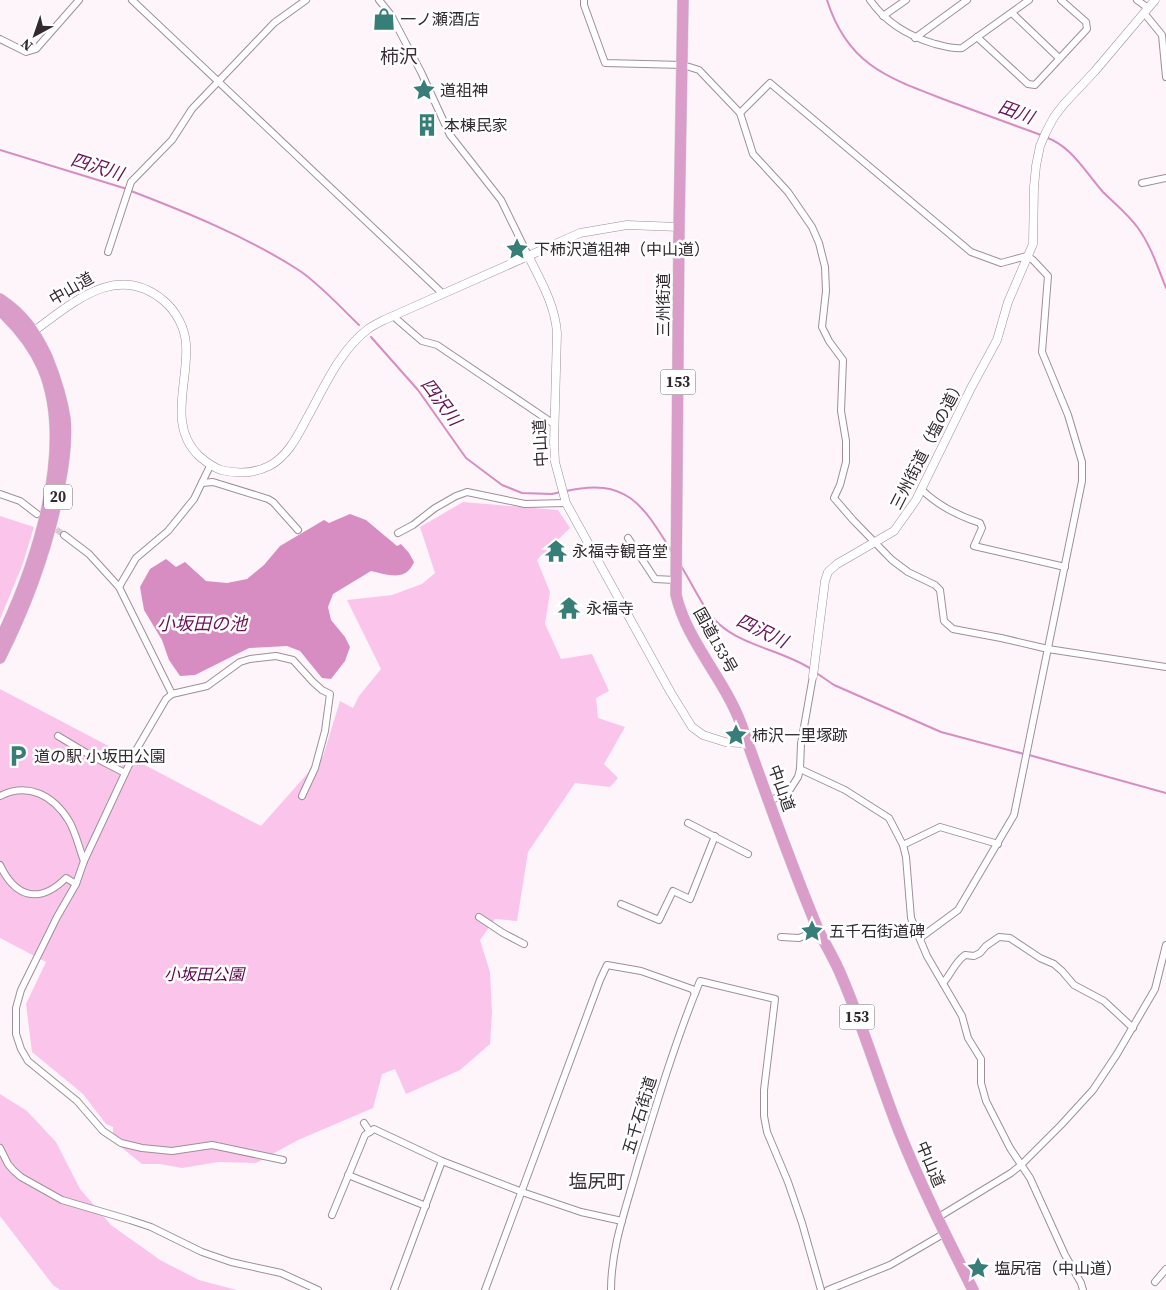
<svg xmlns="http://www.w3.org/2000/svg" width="1166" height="1290" viewBox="0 0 1166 1290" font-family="'Source Serif 4','Noto Sans JP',serif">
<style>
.green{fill:#fbc5eb}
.water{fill:#d78dc2}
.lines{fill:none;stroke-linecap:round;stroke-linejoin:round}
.stream{stroke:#d78dc2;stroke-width:2}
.minor-tunnel{stroke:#d4ccd1;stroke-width:6;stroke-dasharray:6 3;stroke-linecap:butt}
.minor-casing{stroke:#9f8e9a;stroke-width:8}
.tertiary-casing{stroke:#9f8e9a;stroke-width:9}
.trunk-casing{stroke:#d6d4d5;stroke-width:12}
.minor{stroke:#fff;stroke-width:6}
.tertiary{stroke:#fff;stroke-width:8}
.trunk{stroke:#da9cc8;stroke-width:11}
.labels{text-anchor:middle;stroke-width:5;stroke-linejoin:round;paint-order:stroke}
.shield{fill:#fff;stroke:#6f6a6d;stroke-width:1}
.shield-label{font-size:15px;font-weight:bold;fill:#312a2f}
.poi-label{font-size:16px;fill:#312a2f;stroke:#fff;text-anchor:start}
.street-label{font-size:16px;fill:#312a2f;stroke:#fff}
.park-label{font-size:16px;font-style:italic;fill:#5f034e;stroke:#fff}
.water-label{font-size:18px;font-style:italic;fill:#6b1359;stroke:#fff}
.quarter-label{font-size:19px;fill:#3d2f39;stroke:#fff}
</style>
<rect width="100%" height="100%" fill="#fdf5fa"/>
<g class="green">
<path d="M463,502L558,510L570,528L537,560L550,592L545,624L561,659L592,654L609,691L596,698L598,718L625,727L604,764L618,778L610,787L575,783L528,852L517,921L495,919L480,940L490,972L492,1012L490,1044L460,1070L406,1094L395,1069L382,1074L373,1108L298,1140L256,1163L218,1162L182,1168L160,1164H142L121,1147L113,1132V1127L106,1124L83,1094L32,1052L26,1004L46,962L0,938V689L261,826L323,756L340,701L353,708L359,696L381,669L347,600L392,595L422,584L435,573L420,527Z"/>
<path d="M0,516L34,527L22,566L0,619Z"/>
<path d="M0,1094L27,1111L56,1142L80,1189L111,1225L160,1260L199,1280L237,1290H60L53,1285L0,1216Z"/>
</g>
<path class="water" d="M350,514L366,520L397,546L401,544L409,553L414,562C406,582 388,575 371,571L333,594L328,607L331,620L345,637L350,647L345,661L331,679L322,678L300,651L287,646L249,648L195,675L180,676L169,660L162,640L144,610L140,587L150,569L166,559L176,567L185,562L206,581L227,583L247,579L264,565L280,546L324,520L329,523Z"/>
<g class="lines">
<g class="stream">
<path d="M827,0C848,67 891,79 951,102C981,113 1011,124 1041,135"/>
<path d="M1045,137C1072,146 1085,172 1103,192C1115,204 1128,214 1138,228C1151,246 1158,268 1166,288"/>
<path d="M0,150L127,189"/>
<path d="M131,191C186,212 247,237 297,269C319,283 340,307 359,325"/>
<path d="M371,337L418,390L466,458L502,485L522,493L552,494L561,492"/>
<path d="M566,491C627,477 643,505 672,552"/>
<path d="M681,566C692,583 704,611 719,624C743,646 784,651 811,669"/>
<path d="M815,672L834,685L941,732L1024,754"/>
<path d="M1029,755L1166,793"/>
</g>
<path class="minor-tunnel" d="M49,524L64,535"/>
<defs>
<g id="minor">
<path d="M132,0L442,293"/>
<path d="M379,0L391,15L421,72L450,135L501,200L528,255"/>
<path d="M584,0V5L605,63L683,65L699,70L740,113L753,154L788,192L812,227L819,243L825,267L826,291L822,327L829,341L843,360L841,411L846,441V462L840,485L834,498L853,520L892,560L908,572L935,585L940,590L944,621L953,629L1001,638L1048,649L1166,667"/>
<path d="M870,0C886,23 908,36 935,44C944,46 952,49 962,48L1029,0"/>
<path d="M1137,0L1148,8"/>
<path d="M1012,13L1059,58"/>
<path d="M1144,13L1162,35L1166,77"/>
<path d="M883,16L906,0"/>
<path d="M977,37L1028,84L1035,85L1087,29L1086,22L1061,0"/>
<path d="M915,38L967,0"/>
<path d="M0,39L26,52L36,49L79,0"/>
<path d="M740,113L770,83L971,252L1001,263L1027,256L1033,260L1048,276L1042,352L1068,415L1082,462V481L1014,815L958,910L920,938"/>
<path d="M1142,183L1166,178"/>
<path d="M108,252L131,182L172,140L192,109L274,23L306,0"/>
<path d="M393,316L422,341L437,345L554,424"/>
<path d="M202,483L213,482L268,499L273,502L298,530"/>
<path d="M921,489C937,505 959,516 980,523L982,528L974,546L1065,567"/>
<path d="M0,494L20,501L37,514"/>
<path d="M398,533L413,525L435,508L456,496L467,492L525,504L566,503"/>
<path d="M64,535L89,554L119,587L172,694"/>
<path d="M628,538L655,579L675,580"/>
<path d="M119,587L136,558L168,531L194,499L210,466"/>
<path d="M58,736L88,754L125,773"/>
<path d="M800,769L845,790L889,818L903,845L906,857L911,918L927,956L962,1016L968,1038L981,1059V1083L986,1101L1010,1148L1030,1178L1065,1255L1081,1283L1083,1290"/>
<path d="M0,796C28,782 53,795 69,821C76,833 79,848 84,861"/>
<path d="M770,801L789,791L798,777L800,769L801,744L813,676"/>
<path d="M688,823L748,854"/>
<path d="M903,845L940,827L998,844"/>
<path d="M0,865C15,897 39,905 66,878L76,884"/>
<path d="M621,904L659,920L673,891L690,899L715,836"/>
<path d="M479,917L503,933L524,944"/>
<path d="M781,937L799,938L819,930"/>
<path d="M943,983C951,974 955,962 965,955L974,956L980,953L986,946L999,937L1010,938L1040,958L1054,964L1062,971L1074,985L1104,1001L1133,1028"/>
<path d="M364,1123L370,1132"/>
<path d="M0,1148L8,1164L13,1170L21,1177L62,1200L130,1220L151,1227L202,1252L231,1262L281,1273L318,1290"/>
<path d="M283,1160L212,1145L172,1151L142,1148L121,1143L103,1131L77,1101L28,1061L21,1049L16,1034V1008L21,990L57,917L76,884L84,861L135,752L166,699L172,694L207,686L240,662L250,659L276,656L293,660L313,682L322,690L330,694L325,731L315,768L302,796"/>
<path d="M348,1175L426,1206"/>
<path d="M332,1215L365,1135L374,1129L442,1161L525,1193L581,1212L622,1221"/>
<path d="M937,1218L1011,1173L1021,1165L1061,1125L1093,1090L1117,1054L1155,989L1166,945"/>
<path d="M1155,1282L1166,1269"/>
<path d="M394,1290L442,1161"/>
<path d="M485,1290L600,980L607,965L641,971L692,989L695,993"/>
<path d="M611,1290C611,1248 626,1208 637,1168C656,1105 675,1042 700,981L775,999L764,1090V1116L767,1132L788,1182L802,1223L821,1290"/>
<path d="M828,1290L890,1265L945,1233"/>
</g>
<g id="tertiary">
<path d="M528,255C540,280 555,304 557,333L554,443L555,462L566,503L671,693L692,727L703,735L725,742L740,743L747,741"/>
<path d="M31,333C71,305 116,260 164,301C176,311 185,328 186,344C189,382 167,425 199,456C206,462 212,467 221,470C237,474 253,474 269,466C287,457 297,437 306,420C323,390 339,351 368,329C372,326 378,323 384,320L580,233L627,225L679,227"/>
<path d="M813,676L825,581L828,572L837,564L894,531L916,500L971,388L997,340L1008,302L1033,244L1034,187L1036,166L1040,146L1046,132L1054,117L1064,104L1095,71L1155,0"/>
</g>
<g id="trunk">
<path d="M683,0L679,227L676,595C687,642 724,678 741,724C765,792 789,860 817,927C824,943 834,958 841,975C863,1026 879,1080 899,1131C921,1186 947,1238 973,1290"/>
<path d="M0,299C24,315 35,332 47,357C55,377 62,398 65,419C67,440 64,462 60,483C49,545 28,602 0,658"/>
<path d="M0,310C18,327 33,345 43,368C76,448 36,566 0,640"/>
</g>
</defs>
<use href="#minor" class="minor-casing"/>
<use href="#tertiary" class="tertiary-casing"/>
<use href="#trunk" class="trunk-casing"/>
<use href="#minor" class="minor"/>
<use href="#tertiary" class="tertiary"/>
<use href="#trunk" class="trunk"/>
</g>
<defs>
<symbol id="shop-bare" viewBox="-9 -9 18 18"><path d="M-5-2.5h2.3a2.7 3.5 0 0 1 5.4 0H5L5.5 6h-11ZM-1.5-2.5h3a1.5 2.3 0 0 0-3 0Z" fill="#377e78" stroke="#fff" stroke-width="2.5" paint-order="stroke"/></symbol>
<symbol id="sight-bare" viewBox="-9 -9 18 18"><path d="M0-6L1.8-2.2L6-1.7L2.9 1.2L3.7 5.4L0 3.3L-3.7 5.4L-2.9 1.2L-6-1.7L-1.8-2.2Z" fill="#377e78" stroke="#fff" stroke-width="2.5" paint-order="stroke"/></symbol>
<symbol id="building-bare" viewBox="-9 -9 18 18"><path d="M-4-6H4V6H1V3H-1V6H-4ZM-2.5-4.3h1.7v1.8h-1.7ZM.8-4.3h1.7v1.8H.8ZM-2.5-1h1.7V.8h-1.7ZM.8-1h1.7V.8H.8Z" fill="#377e78" stroke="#fff" stroke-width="2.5" paint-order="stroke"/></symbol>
<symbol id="temple-bare" viewBox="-9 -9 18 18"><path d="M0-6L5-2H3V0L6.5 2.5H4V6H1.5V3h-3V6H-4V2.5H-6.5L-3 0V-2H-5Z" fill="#377e78" stroke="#fff" stroke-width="2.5" paint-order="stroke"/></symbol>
<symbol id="parking-bare" viewBox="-9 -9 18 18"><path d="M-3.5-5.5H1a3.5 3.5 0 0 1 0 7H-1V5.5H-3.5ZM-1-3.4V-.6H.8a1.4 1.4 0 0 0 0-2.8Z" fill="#377e78" stroke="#fff" stroke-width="2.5" paint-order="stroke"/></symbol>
</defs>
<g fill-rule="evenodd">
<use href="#shop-bare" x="368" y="3" width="32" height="32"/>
<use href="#sight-bare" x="408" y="74" width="32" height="32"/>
<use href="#building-bare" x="411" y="109" width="32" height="32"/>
<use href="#sight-bare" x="501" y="233" width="32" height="32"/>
<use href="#temple-bare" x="540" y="535" width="32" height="32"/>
<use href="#temple-bare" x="553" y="592" width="32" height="32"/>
<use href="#sight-bare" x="720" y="719" width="32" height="32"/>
<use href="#parking-bare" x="2" y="740" width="32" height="32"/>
<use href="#sight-bare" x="796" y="915" width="32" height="32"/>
<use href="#sight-bare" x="962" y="1252" width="32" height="32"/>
</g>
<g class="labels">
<g class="shield">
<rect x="660.5" y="369.5" width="35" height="25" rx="4"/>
<rect x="44" y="484.5" width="28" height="25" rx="4"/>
<rect x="839.5" y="1004.5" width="35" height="25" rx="4"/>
</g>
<g class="shield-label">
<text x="678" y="387">153</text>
<text x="58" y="502">20</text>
<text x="857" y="1022">153</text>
</g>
<g class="poi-label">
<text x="400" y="25">一ノ瀬酒店</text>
<text x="440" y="96">道祖神</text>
<text x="444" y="131">本棟民家</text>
<text x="534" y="255">下柿沢道祖神（中山道）</text>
<text x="572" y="557">永福寺観音堂</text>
<text x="586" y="614">永福寺</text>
<text x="752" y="741">柿沢一里塚跡</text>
<text x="34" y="762">道の駅 小坂田公園</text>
<text x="829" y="937">五千石街道碑</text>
<text x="994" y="1274">塩尻宿（中山道）</text>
</g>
<g class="street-label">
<text transform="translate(71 288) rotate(-30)" y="6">中山道</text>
<text transform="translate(663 305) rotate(-90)" y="6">三州街道</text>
<text transform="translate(540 443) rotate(-93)" y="6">中山道</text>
<text transform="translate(927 444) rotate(-63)" y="6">三州街道（塩の道）</text>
<text transform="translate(716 640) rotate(61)" y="6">国道153号</text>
<text transform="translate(782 788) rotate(70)" y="6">中山道</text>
<text transform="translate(639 1115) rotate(-73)" y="6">五千石街道</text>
<text transform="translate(931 1164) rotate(67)" y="6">中山道</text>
</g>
<g class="park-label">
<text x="204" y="980">小坂田公園</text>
</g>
<g class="water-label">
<text transform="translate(1016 112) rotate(20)" y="6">田川</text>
<text transform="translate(97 167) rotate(17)" y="6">四沢川</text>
<text transform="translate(441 402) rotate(53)" y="6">四沢川</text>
<text x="202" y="630">小坂田の池</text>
<text transform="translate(762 631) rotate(26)" y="6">四沢川</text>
</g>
<g class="quarter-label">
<text x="399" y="63">柿沢</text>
<text x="597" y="1188">塩尻町</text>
</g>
</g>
<g transform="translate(35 35) rotate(220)" stroke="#ffffff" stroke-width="4" paint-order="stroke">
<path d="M0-4L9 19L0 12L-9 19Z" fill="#312a2f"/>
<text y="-8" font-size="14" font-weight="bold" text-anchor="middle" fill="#312a2f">N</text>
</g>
</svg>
